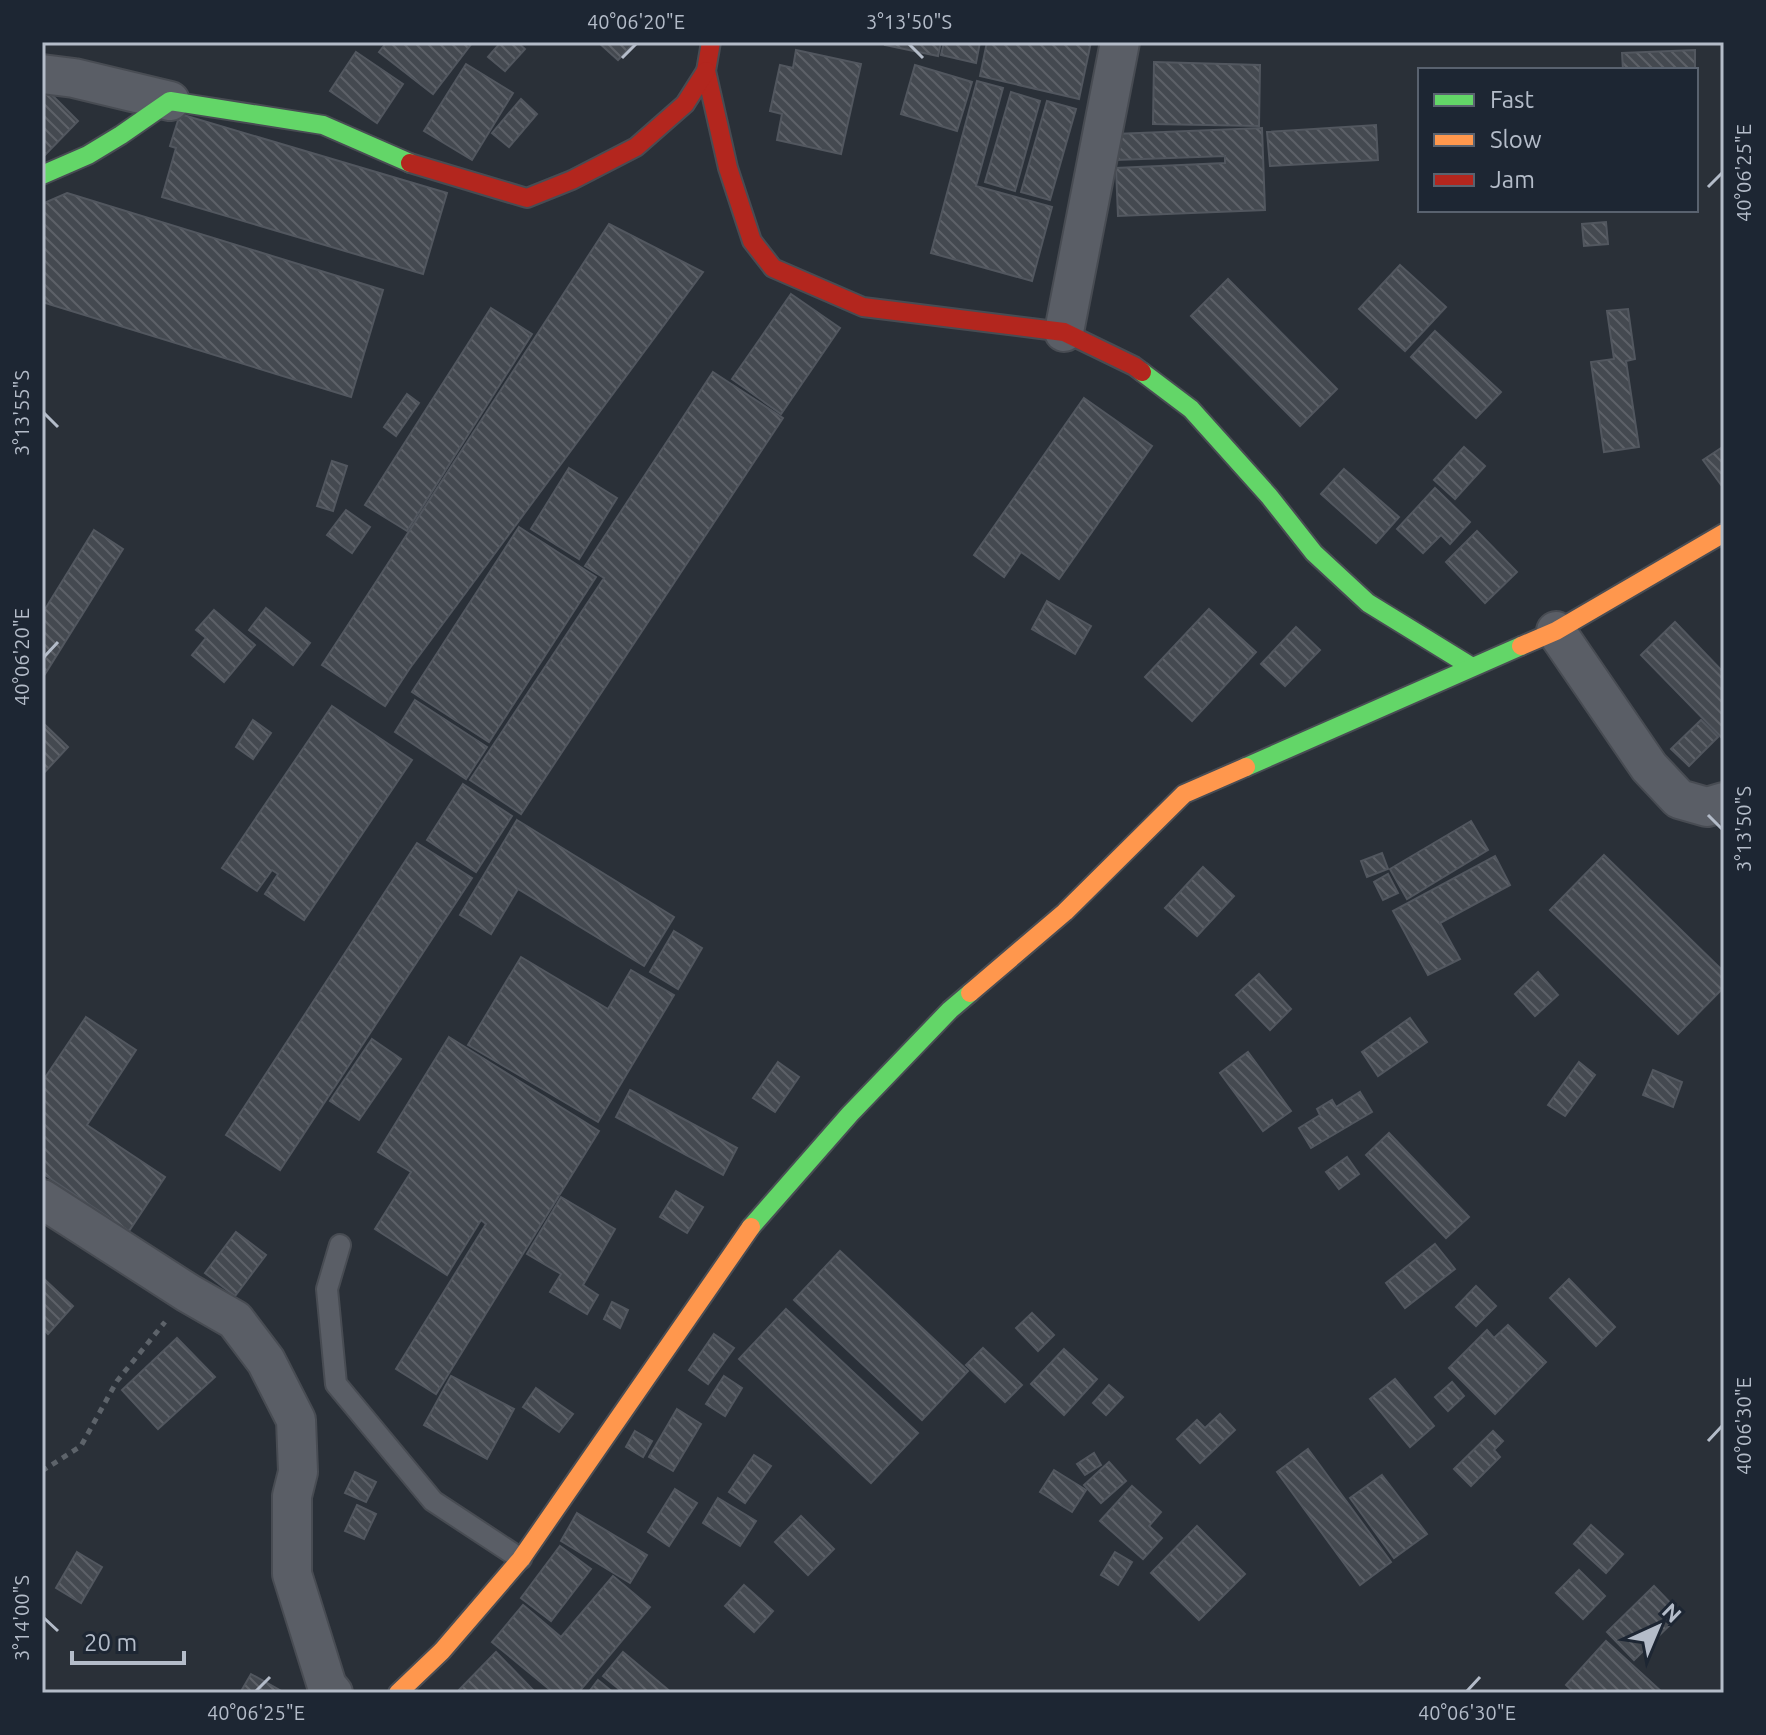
<svg xmlns="http://www.w3.org/2000/svg" width="1766" height="1735" viewBox="0 0 1766 1735" font-family="Ubuntu,sans-serif">
<style>
.building{fill:url(#building-back-hatch);stroke:#52575f;stroke-width:2}
.lines{fill:none;stroke-linecap:round;stroke-linejoin:round}
.lane-casing{stroke:#484c53;stroke-width:24}
.street-casing{stroke:#484c53;stroke-width:42}
.fast-casing{stroke:#484c53;stroke-width:22}
.slow-casing{stroke:#484c53;stroke-width:22}
.jam-casing{stroke:#484c53;stroke-width:22}
.path{stroke:#5d636a;stroke-width:5;stroke-dasharray:6 6;stroke-linecap:butt}
.lane{stroke:#5a5e66;stroke-width:20}
.street{stroke:#5a5e66;stroke-width:38}
.fast{stroke:#63d668;stroke-width:18}
.slow{stroke:#ff974d;stroke-width:18}
.jam{stroke:#b3261e;stroke-width:18}
.ticks{fill:none;stroke:#b4bcc9;stroke-width:3}
.neatline{fill:none;stroke:#b4bcc9;stroke-width:3}
.ticks-label{font-size:20px;text-anchor:middle;fill:#b4bcc9}
</style>
<defs>
<pattern id="building-back-hatch" width="6" height="6" patternUnits="userSpaceOnUse" patternTransform="scale(2)"><rect width="6" height="6" fill="#444950"/><path d="M-1 5l2 2M0 0l6 6M5-1l2 2" fill="none" stroke="#5d6168"/></pattern>
</defs>
<rect width="100%" height="100%" fill="#2a3038"/>
<g class="building">
<path d="M387,42H471L472,43L433,94L379,52Z"/>
<path d="M501,42H517L525,49L505,71L488,57Z"/>
<path d="M598,42H635L618,60Z"/>
<path d="M886,42H941L938,56L885,45Z"/>
<path d="M944,42H980L976,63L941,55Z"/>
<path d="M987,42H1091L1079,99L980,76Z"/>
<path d="M796,50L861,64L841,154L777,140L782,114L770,111L780,65L793,68Z"/>
<path d="M1695,50V70H1623L1622,53Z"/>
<path d="M356,52L403,84L377,123L330,91Z"/>
<path d="M1154,62L1260,65L1259,126L1153,124Z"/>
<path d="M466,64L513,93L472,160L424,131Z"/>
<path d="M915,65L972,82L957,131L901,114Z"/>
<path d="M977,81L1003,88L976,186L1052,207L1032,281L931,253Z"/>
<path d="M44,87L78,121L42,158V89Z"/>
<path d="M1011,92L1040,101L1015,191L985,182Z"/>
<path d="M521,99L537,114L509,147L492,133Z"/>
<path d="M1047,101L1076,109L1050,200L1021,192Z"/>
<path d="M180,114L447,193L423,274L162,197L176,148L170,146Z"/>
<path d="M1376,125L1378,160L1270,166L1267,132Z"/>
<path d="M1262,128L1265,210L1118,216L1116,168L1225,163V156L1116,160L1115,134Z"/>
<path d="M67,193L383,290L351,397L42,302V204Z"/>
<path d="M1606,222L1608,244L1584,246L1582,224Z"/>
<path d="M609,224L703,272L410,668L385,706L322,665Z"/>
<path d="M1400,265L1446,307L1405,351L1359,309Z"/>
<path d="M1228,279L1337,389L1300,426L1191,316Z"/>
<path d="M791,294L840,328L781,414L732,379Z"/>
<path d="M491,308L532,334L407,531L365,505Z"/>
<path d="M1628,309L1635,359L1626,361L1639,447L1604,452L1591,362L1614,359L1607,311Z"/>
<path d="M1435,331L1501,392L1476,418L1411,357Z"/>
<path d="M713,372L783,418L521,814L470,780L604,578L585,566Z"/>
<path d="M407,394L419,403L396,436L384,427Z"/>
<path d="M1084,398L1152,446L1059,579L1021,552L1004,577L974,555Z"/>
<path d="M1724,446V489L1703,460Z"/>
<path d="M1464,447L1485,466L1455,499L1434,480Z"/>
<path d="M332,461L347,466L333,511L317,506Z"/>
<path d="M569,468L617,498L579,559L531,529Z"/>
<path d="M1344,469L1399,517L1376,543L1321,494Z"/>
<path d="M1435,488L1470,522L1450,544L1441,535L1423,553L1397,529Z"/>
<path d="M346,510L370,527L352,553L327,535Z"/>
<path d="M519,527L596,577L489,742L412,692Z"/>
<path d="M94,530L123,549L45,674L42,672V614Z"/>
<path d="M1477,531L1517,572L1485,603L1446,562Z"/>
<path d="M1047,601L1091,626L1075,654L1032,629Z"/>
<path d="M266,608L310,643L293,665L249,630Z"/>
<path d="M1209,609L1256,652L1192,721L1145,677Z"/>
<path d="M214,610L255,645L224,682L192,655L206,638L196,630Z"/>
<path d="M1675,622L1724,673V734L1721,737L1641,655Z"/>
<path d="M1296,627L1320,650L1285,686L1261,664Z"/>
<path d="M415,700L487,747L466,779L395,732Z"/>
<path d="M332,706L412,760L304,920L265,894L278,874L272,870L257,891L222,868Z"/>
<path d="M253,720L271,733L253,759L236,747Z"/>
<path d="M1701,720L1718,737L1689,766L1671,749Z"/>
<path d="M42,722L68,747L42,775Z"/>
<path d="M463,784L512,816L476,872L427,840Z"/>
<path d="M517,820L674,917L644,966L518,889L491,934L460,915Z"/>
<path d="M1471,821L1488,850L1407,899L1390,869Z"/>
<path d="M417,843L472,878L280,1170L226,1135Z"/>
<path d="M1382,853L1388,869L1367,877L1361,861Z"/>
<path d="M1604,855L1724,972V987L1678,1034L1550,910Z"/>
<path d="M1495,856L1510,885L1440,923L1460,959L1428,975L1393,911Z"/>
<path d="M1203,867L1234,896L1197,936L1165,908Z"/>
<path d="M1388,874L1398,893L1383,900L1374,882Z"/>
<path d="M674,931L702,948L678,989L650,972Z"/>
<path d="M521,957L608,1009L631,970L674,995L598,1122L468,1045Z"/>
<path d="M1538,972L1558,995L1535,1016L1515,994Z"/>
<path d="M1259,974L1291,1009L1270,1030L1236,995Z"/>
<path d="M86,1017L136,1050L87,1125L165,1177L129,1231L42,1173V1082Z"/>
<path d="M1410,1018L1427,1042L1378,1076L1362,1052Z"/>
<path d="M449,1037L599,1131L436,1394L396,1369L486,1224L481,1220L447,1275L375,1229L411,1172L378,1152Z"/>
<path d="M372,1039L401,1059L359,1120L330,1101Z"/>
<path d="M1248,1052L1291,1111L1263,1131L1220,1073Z"/>
<path d="M778,1062L799,1077L775,1112L753,1098Z"/>
<path d="M1579,1062L1595,1075L1565,1116L1548,1105Z"/>
<path d="M1653,1070L1682,1082L1673,1107L1643,1095Z"/>
<path d="M630,1090L737,1148L723,1175L616,1117Z"/>
<path d="M1360,1092L1372,1112L1311,1148L1299,1128L1320,1115L1317,1109L1332,1100L1336,1107Z"/>
<path d="M1389,1133L1469,1217L1446,1238L1366,1155Z"/>
<path d="M1347,1157L1359,1174L1339,1189L1326,1172Z"/>
<path d="M676,1191L703,1207L687,1233L660,1217Z"/>
<path d="M561,1197L615,1229L583,1285L598,1295L587,1314L550,1292L561,1274L527,1254Z"/>
<path d="M236,1232L266,1255L235,1296L205,1273Z"/>
<path d="M1435,1244L1455,1269L1405,1308L1386,1283Z"/>
<path d="M840,1251L968,1371L922,1420L794,1300Z"/>
<path d="M42,1277L73,1306L48,1334L42,1328Z"/>
<path d="M1569,1279L1615,1327L1596,1346L1550,1298Z"/>
<path d="M1476,1286L1496,1306L1476,1326L1456,1307Z"/>
<path d="M612,1302L628,1310L620,1328L604,1319Z"/>
<path d="M786,1309L918,1433L871,1483L739,1359Z"/>
<path d="M1032,1313L1054,1335L1038,1351L1016,1328Z"/>
<path d="M1508,1325L1546,1362L1495,1414L1449,1368L1487,1330L1494,1338Z"/>
<path d="M714,1334L734,1348L708,1384L689,1370Z"/>
<path d="M177,1338L215,1377L158,1429L122,1390Z"/>
<path d="M983,1348L1022,1385L1005,1402L966,1365Z"/>
<path d="M1064,1349L1097,1379L1064,1415L1031,1384Z"/>
<path d="M451,1376L514,1409L487,1459L424,1425Z"/>
<path d="M724,1376L742,1388L725,1416L706,1404Z"/>
<path d="M1395,1379L1434,1426L1410,1447L1370,1399Z"/>
<path d="M1452,1382L1464,1396L1448,1411L1435,1397Z"/>
<path d="M1109,1385L1123,1397L1106,1415L1093,1403Z"/>
<path d="M536,1388L573,1414L559,1432L523,1407Z"/>
<path d="M677,1409L701,1424L673,1471L649,1457Z"/>
<path d="M1220,1414L1235,1430L1200,1463L1177,1439L1197,1420L1205,1428Z"/>
<path d="M635,1431L652,1441L643,1457L626,1447Z"/>
<path d="M1493,1431L1503,1441L1494,1450L1500,1457L1471,1486L1454,1469Z"/>
<path d="M1308,1449L1391,1562L1360,1585L1277,1472Z"/>
<path d="M1094,1453L1101,1465L1085,1475L1077,1464Z"/>
<path d="M754,1455L771,1466L745,1503L729,1492Z"/>
<path d="M1109,1462L1126,1481L1101,1503L1084,1485Z"/>
<path d="M1054,1470L1086,1490L1072,1512L1040,1492Z"/>
<path d="M355,1472L376,1482L366,1502L345,1493Z"/>
<path d="M1382,1475L1427,1534L1394,1558L1350,1498Z"/>
<path d="M1132,1486L1161,1512L1149,1526L1162,1538L1143,1559L1100,1521Z"/>
<path d="M675,1489L697,1503L669,1546L648,1532Z"/>
<path d="M718,1498L756,1521L740,1546L703,1523Z"/>
<path d="M357,1505L376,1514L364,1539L345,1531Z"/>
<path d="M577,1513L647,1555L630,1583L561,1541Z"/>
<path d="M801,1516L834,1549L808,1575L775,1542Z"/>
<path d="M1591,1525L1623,1554L1606,1573L1574,1544Z"/>
<path d="M1197,1526L1245,1574L1199,1620L1151,1573Z"/>
<path d="M560,1546L591,1569L551,1621L521,1598Z"/>
<path d="M77,1552L102,1567L81,1603L56,1588Z"/>
<path d="M1115,1552L1132,1562L1118,1585L1101,1575Z"/>
<path d="M1579,1570L1605,1596L1583,1619L1556,1593Z"/>
<path d="M613,1576L650,1607L578,1693H554L492,1642L523,1605L561,1637Z"/>
<path d="M744,1585L773,1611L754,1632L725,1606Z"/>
<path d="M1654,1586L1681,1614L1634,1660L1607,1632Z"/>
<path d="M1606,1641L1663,1693H1575L1566,1685Z"/>
<path d="M496,1652L536,1693H456Z"/>
<path d="M623,1652L672,1693H624L603,1676Z"/>
<path d="M251,1674L285,1693H240Z"/>
<path d="M598,1680L614,1693H588Z"/>
</g>
<g class="lines">
<defs>
<path id="lane" d="M340,1245L327,1289L336,1384L433,1501L521,1559"/>
<g id="street">
<path d="M42,74L74,78L170,101"/>
<path d="M1064,332L1120,42"/>
<path d="M1556,631L1649,767L1679,799L1707,807L1724,802"/>
<path d="M42,1199L188,1293L235,1320L266,1361L296,1420L298,1472L292,1496V1574L327,1686L333,1693"/>
</g>
<g id="fast">
<path d="M42,175L88,155L121,135L170,101L323,125L410,163"/>
<path d="M1142,372L1191,409L1269,496L1314,553L1368,603L1472,667"/>
<path d="M1246,767L1521,646"/>
<path d="M751,1227L850,1114L950,1010L970,993"/>
</g>
<g id="slow">
<path d="M1521,646L1556,631L1724,533"/>
<path d="M970,993L1065,912L1184,794L1246,767"/>
<path d="M398,1693L442,1651L521,1559L751,1227"/>
</g>
<g id="jam">
<path d="M711,42L706,71L728,168L752,241L773,268L863,307L1064,332L1134,366L1142,372"/>
<path d="M410,163L527,198L572,180L636,147L685,104L706,71"/>
</g>
</defs>
<use href="#lane" class="lane-casing"/>
<use href="#street" class="street-casing"/>
<use href="#fast" class="fast-casing"/>
<use href="#slow" class="slow-casing"/>
<use href="#jam" class="jam-casing"/>
<path class="path" d="M42,1471L81,1446L117,1381L165,1322"/>
<use href="#lane" class="lane"/>
<use href="#street" class="street"/>
<use href="#fast" class="fast"/>
<use href="#slow" class="slow"/>
<use href="#jam" class="jam"/>
</g>
<path class="ticks" d="M909,44L923,58M622,58L636,44M1708,187L1722,173M44,413L58,427M44,657L58,642M1708,815L1722,829M1708,1441L1722,1426M44,1618L58,1631M256,1691L270,1677M1467,1691L1480,1677"/>
<rect width="1766" height="1735" fill="none" stroke="#1d2633" stroke-width="88"/>
<rect x="1418" y="68" width="280" height="144" fill="#1d2633" stroke="#59626f" stroke-width="2"/>
<rect x="1434" y="94" width="40" height="12" fill="#63d668" stroke="#59626f" stroke-width="2"/>
<text x="1490" y="108" font-size="24" fill="#b4bcc9">Fast</text>
<rect x="1434" y="134" width="40" height="12" fill="#ff974d" stroke="#59626f" stroke-width="2"/>
<text x="1490" y="148" font-size="24" fill="#b4bcc9">Slow</text>
<rect x="1434" y="174" width="40" height="12" fill="#b3261e" stroke="#59626f" stroke-width="2"/>
<text x="1490" y="188" font-size="24" fill="#b4bcc9">Jam</text>
<g transform="translate(1658 1627) rotate(44)" stroke="#1d2633" stroke-width="6" paint-order="stroke">
<path d="M0-6L14 30L0 20L-14 30Z" fill="#b4bcc9"/>
<text y="-12" font-size="22" font-weight="bold" text-anchor="middle" fill="#b4bcc9">N</text>
</g>
<path d="M72 1651v12h112v-12" fill="none" stroke="#b4bcc9" stroke-width="4"/>
<text x="84" y="1651" font-size="24" fill="#b4bcc9" stroke="#1d2633" stroke-width="6" paint-order="stroke">20 m</text>
<rect x="44" y="44" width="1678" height="1647" class="neatline"/>
<g class="ticks-label">
<text x="636" y="29">40°06'20"E</text>
<text x="909" y="29">3°13'50"S</text>
<text transform="translate(1744 173) rotate(-90)" y="7">40°06'25"E</text>
<text transform="translate(22 413) rotate(-90)" y="7">3°13'55"S</text>
<text transform="translate(22 657) rotate(-90)" y="7">40°06'20"E</text>
<text transform="translate(1744 829) rotate(-90)" y="7">3°13'50"S</text>
<text transform="translate(1744 1426) rotate(-90)" y="7">40°06'30"E</text>
<text transform="translate(22 1618) rotate(-90)" y="7">3°14'00"S</text>
<text x="256" y="1720">40°06'25"E</text>
<text x="1467" y="1720">40°06'30"E</text>
</g>
</svg>
